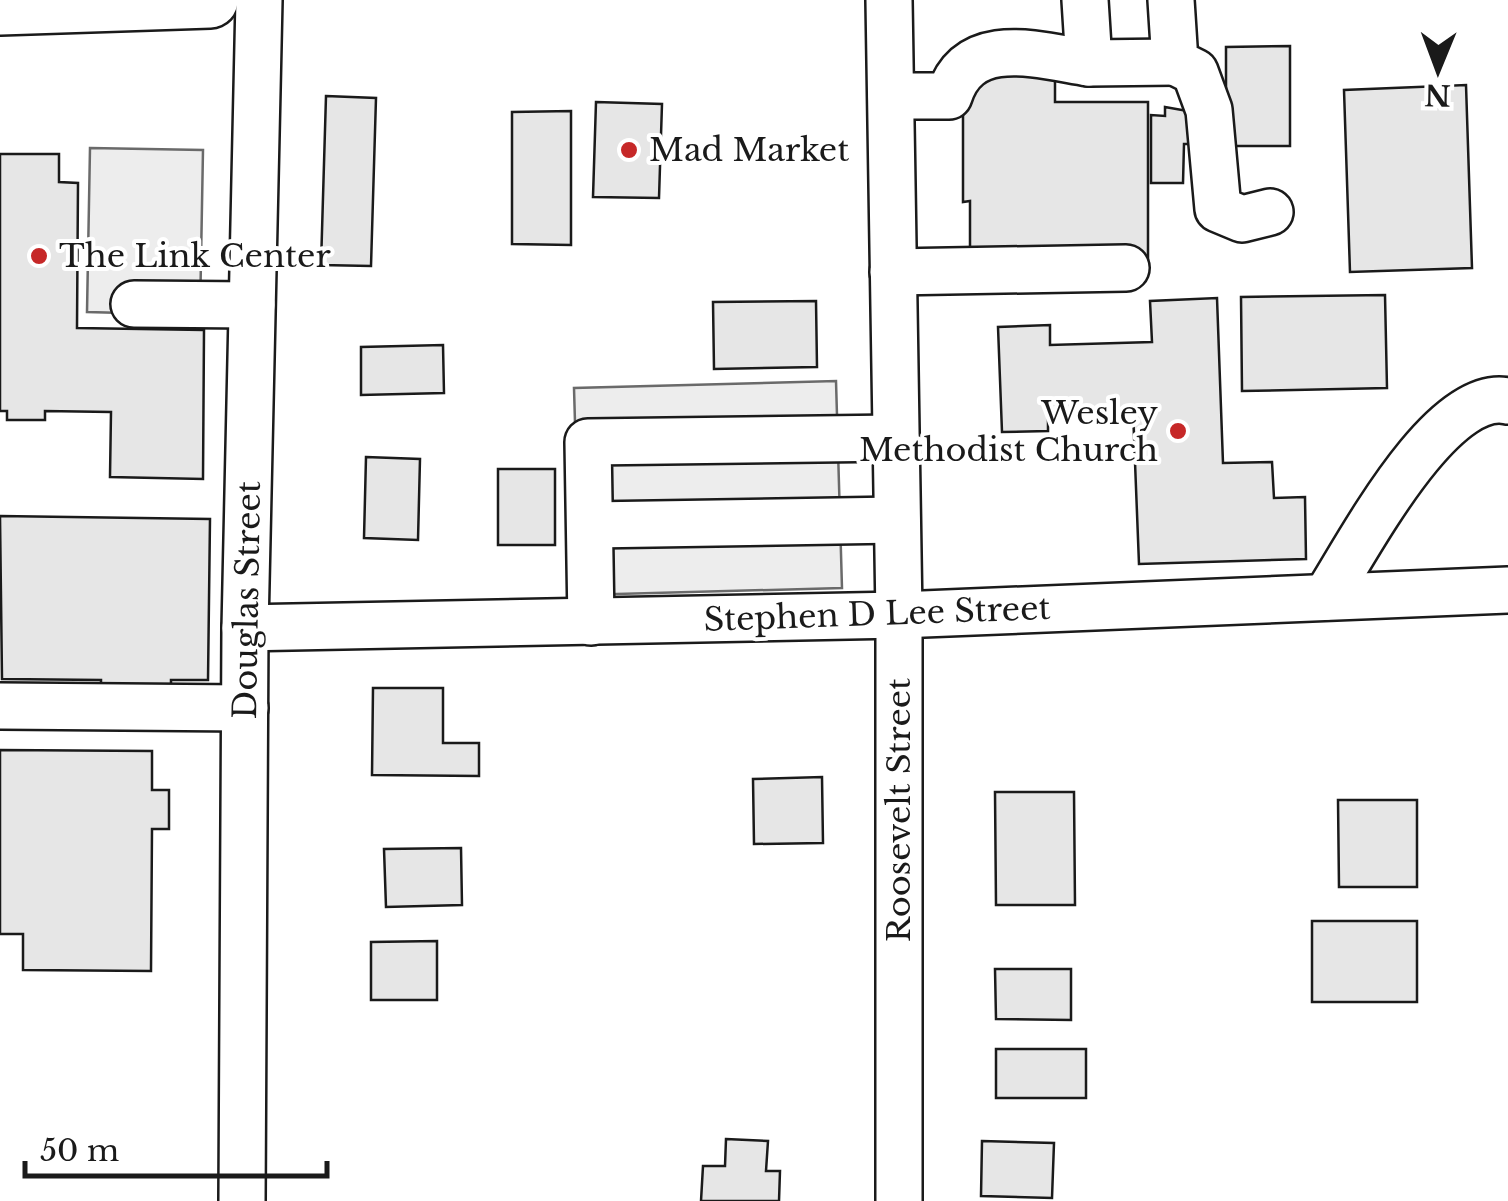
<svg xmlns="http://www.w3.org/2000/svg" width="1508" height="1201" viewBox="0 0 1508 1201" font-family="'Libre Baskerville',serif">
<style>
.built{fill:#ededed;stroke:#6a6a6a;stroke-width:2.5}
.building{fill:#e6e6e6;stroke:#1a1a1a;stroke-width:2.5}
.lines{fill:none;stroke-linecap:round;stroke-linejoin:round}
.minor-casing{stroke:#1a1a1a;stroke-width:50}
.major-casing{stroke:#1a1a1a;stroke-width:60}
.minor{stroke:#fff;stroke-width:45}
.major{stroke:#fff;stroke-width:55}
.poi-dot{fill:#c62828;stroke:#fff;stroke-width:4}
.labels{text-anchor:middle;stroke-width:8;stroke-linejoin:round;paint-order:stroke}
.poi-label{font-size:32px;fill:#1a1a1a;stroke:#fff;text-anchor:start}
.street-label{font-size:32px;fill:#1a1a1a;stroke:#fff}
</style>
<rect width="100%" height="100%" fill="#fff"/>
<g class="built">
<path d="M90,148L203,150L200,315L87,312Z"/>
<path d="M836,381L842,588L580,595L574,388Z"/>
</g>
<g class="building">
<path d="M1290,46V146H1226V47Z"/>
<path d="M1055,73V102H1148V262H970V201L963,202V74Z"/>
<path d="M1466,85L1472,268L1350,272L1344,90Z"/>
<path d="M326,96L376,98L371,266L321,265Z"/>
<path d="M596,102L662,104L659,198L593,197Z"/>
<path d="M1165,107L1199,113V144H1184L1183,183H1151V115L1165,116Z"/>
<path d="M571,111V245L512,244V112Z"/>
<path d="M0,154H59V182L78,183L77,328L204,330L203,479L110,477L111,412L45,411V420H7V411H0Z"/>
<path d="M1385,295L1387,388L1242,391L1241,297Z"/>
<path d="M1217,298L1223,463L1272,462L1274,498L1305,497L1306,559L1139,564L1133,411L1048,413V431L1002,432L998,327L1050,325V345L1152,342L1150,301Z"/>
<path d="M816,301L817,367L714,369L713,302Z"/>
<path d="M443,345L444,393L361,395V347Z"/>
<path d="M366,457L420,459L418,540L364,538Z"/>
<rect x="498" y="469" width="57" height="76"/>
<path d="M0,516L210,519L208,680H171V694L101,693V680L2,679Z"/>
<path d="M373,688H443V743H479V776L372,775Z"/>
<path d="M0,750L152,751V790H169V829H152L151,971L23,970V934H0Z"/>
<path d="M822,777L823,843L754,844L753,779Z"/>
<path d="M995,792H1074L1075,905H996Z"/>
<path d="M1338,800H1417V887H1339Z"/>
<path d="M461,848L462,905L386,907L384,849Z"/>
<rect x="1312" y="921" width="105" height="81"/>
<path d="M437,941V1000H371V942Z"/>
<path d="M995,969H1071V1020L996,1019Z"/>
<rect x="996" y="1049" width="90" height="49"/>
<path d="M726,1139L768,1141L766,1171H780L779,1201H701L703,1166H725Z"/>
<path d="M982,1141L1054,1143L1052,1198L981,1196Z"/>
</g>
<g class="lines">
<defs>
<g id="minor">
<path d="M889,0L899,615V1201"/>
<path d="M1085,0L1089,63L1175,62"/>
<path d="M1171,0L1175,62L1195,72L1209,110L1218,209L1242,219L1270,212"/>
<path d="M891,96H949C969,33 1038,55 1089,63"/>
<path d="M893,272L1126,268"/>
<path d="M134,304L252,305"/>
<path d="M591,525L897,520"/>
<path d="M1326,597C1357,549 1441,386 1508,401"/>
<path d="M591,622L588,442L896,438"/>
<path d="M245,628L899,615L1508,590"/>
<path d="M0,706L245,708"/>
<path d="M242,1201L245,628L259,0"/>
</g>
<path id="major" d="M0,7L210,0"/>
</defs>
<use href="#minor" class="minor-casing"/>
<use href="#major" class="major-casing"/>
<use href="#minor" class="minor"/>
<use href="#major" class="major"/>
</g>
<g class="poi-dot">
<circle cx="629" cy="150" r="10"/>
<circle cx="39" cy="256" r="10"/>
<circle cx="1178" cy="431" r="10"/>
</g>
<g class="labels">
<g class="poi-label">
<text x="649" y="161">Mad Market</text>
<text x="59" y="267">The Link Center</text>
<text x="1158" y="424" text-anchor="end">Wesley<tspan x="1158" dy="37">Methodist Church</tspan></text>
</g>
<g class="street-label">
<text transform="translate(247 600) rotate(-89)" y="11">Douglas Street</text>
<text transform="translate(877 614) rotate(-2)" y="11">Stephen D Lee Street</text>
<text transform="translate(899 810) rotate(-90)" y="11">Roosevelt Street</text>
</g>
</g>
<g transform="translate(1438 70) rotate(181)" stroke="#ffffff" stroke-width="8" paint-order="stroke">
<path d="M0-8L18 38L0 25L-18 38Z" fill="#1a1a1a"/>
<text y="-15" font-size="28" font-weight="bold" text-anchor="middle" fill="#1a1a1a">N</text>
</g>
<path d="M25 1161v15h302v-15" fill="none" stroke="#1a1a1a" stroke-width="5"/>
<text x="40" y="1161" font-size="30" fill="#1a1a1a" stroke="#ffffff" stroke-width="8" paint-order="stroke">50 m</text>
</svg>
